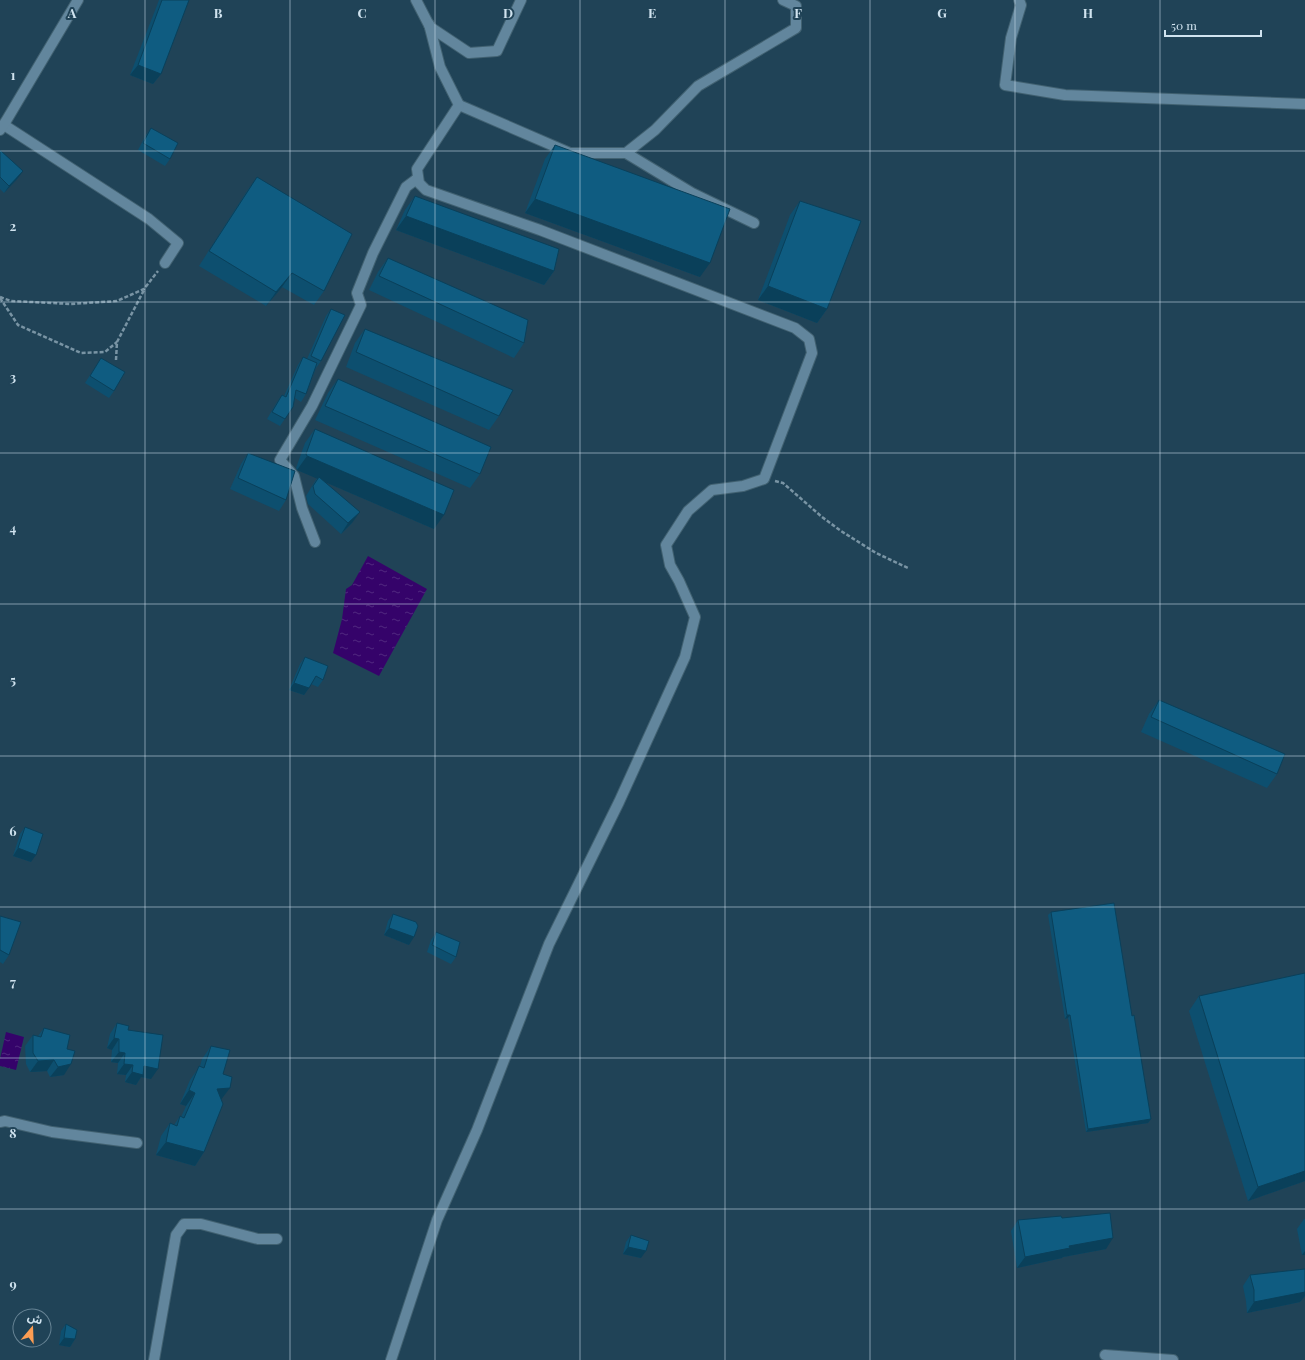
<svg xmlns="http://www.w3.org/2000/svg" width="1305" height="1360" viewBox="0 0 1305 1360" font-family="'Playfair Display','Noto Sans Arabic',serif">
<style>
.water{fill:url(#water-ripples)}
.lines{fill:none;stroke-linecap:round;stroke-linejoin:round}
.minor-casing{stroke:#416171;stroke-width:12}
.path{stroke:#7994a4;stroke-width:2.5;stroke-dasharray:4 2;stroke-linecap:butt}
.minor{stroke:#62869d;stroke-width:10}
.wall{fill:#0d4f6f}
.shaded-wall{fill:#0a405a}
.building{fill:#0f5c81;stroke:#0a405a}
.grid{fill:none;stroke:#d0e3ef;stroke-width:1;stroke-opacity:0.55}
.grid-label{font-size:13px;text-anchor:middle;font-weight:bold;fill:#d0e3ef;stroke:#204357;stroke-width:4;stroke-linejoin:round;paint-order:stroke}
</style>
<defs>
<pattern id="water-ripples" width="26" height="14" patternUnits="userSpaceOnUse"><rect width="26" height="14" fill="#35036a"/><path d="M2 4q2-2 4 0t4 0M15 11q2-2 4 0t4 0" fill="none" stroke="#512880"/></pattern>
</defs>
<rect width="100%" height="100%" fill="#204357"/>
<g class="water">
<path d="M368,556L427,589L379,676L333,653L342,619L346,589L352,585Z"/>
<path d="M6,1032L24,1037L16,1070L0,1066V1059Z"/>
</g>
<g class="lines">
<defs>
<g id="minor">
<path d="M416,0L430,27L469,53L497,51L521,0"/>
<path d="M1019,0L1021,5L1011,38L1005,85L1065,95L1305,104"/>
<path d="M459,105L570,153H626L655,130L698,86L796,28V6L783,0"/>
<path d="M4,125L149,219L178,243L165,263"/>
<path d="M0,130L6,121L78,0"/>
<path d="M626,153L692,193L754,223"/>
<path d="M315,542L302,508L294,476L280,460L312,406L361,305L357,293L373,253L406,187L418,178"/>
<path d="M0,1122L5,1121L52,1132L137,1143"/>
<path d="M1105,1355L1173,1360"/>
<path d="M154,1360L176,1235L184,1224H201L258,1239H277"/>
<path d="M391,1360L437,1220L477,1130L549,944L619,802L685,657L695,617L679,581L670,565L666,545L688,511L712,490L743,486L764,479L812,353L809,339L795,328L540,230L426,190L419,183L417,169L459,105L440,67L429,24"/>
</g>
</defs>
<use href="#minor" class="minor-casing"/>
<g class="path">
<path d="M0,297L11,301L71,304L117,301L144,289L158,271"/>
<path d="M0,298L18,325L81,353L105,352L117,342"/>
<path d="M116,360L117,342L144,290"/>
<path d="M775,481L783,483L822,517L841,531L876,553L908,568"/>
</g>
<use href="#minor" class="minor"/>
</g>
<g class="wall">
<path d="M159,0H189L161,74L153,84L130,75Z"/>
<path d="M151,128L170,159L165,166L138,150L146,135Z"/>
<path d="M555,145L700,277L525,213L545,159Z"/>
<path d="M0,150L18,178L4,193L0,189Z"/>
<path d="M257,177L324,291L314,305L282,287L266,306L199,266L247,191Z"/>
<path d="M415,196L554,271L544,285L396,230L405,210Z"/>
<path d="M800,201L827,309L817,323L758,300L790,215Z"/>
<path d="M388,258L524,343L514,358L369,290L378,272Z"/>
<path d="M331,309L321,361L316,368L306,394L301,402L295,398L293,407L280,426L267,419L277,402L282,395L284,396L298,365L303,357L307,359L326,316Z"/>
<path d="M365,329L499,416L489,430L346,367L355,343Z"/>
<path d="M101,358L114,391L109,398L85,383Z"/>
<path d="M338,379L480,474L470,488L315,420L328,393Z"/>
<path d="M315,429L434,529L325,482L352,523L341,534L308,504L306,496L317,478L297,470L296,468L305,443Z"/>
<path d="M248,453L286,500L279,511L230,489L241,464Z"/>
<path d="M305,657L323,680L318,687L311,684L304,695L289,690L300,664Z"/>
<path d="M1159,700L1277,774L1267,788L1141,732L1149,714Z"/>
<path d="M25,827L31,862L13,856L20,834Z"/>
<path d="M1051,912L1132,1016L1151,1119L1148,1123L1086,1132L1068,1018L1065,1019L1048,915Z"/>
<path d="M393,914L409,945L384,935L388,921Z"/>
<path d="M0,916L9,955L3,964L0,962Z"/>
<path d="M436,933L456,957L451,964L427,952L431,940Z"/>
<path d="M1199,996L1305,1181L1248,1201L1189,1011Z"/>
<path d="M117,1023L128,1030L151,1079L141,1077L136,1085L125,1082L126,1075L117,1074L118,1063L111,1062L112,1050L107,1048L110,1034Z"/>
<path d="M44,1028L67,1049L64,1075L50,1077L47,1071L30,1072L26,1064L25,1046L33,1035L38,1036Z"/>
<path d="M211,1046L223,1074L221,1099L204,1152L195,1166L156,1155L161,1136L170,1123L174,1125L180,1116L181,1117L186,1106L180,1104L190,1080L200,1066L202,1059Z"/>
<path d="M1062,1218L1106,1249L1063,1257L1062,1258L1017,1268L1011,1231L1018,1220Z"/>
<path d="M1304,1219H1305V1255H1302L1297,1229Z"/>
<path d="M631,1235L641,1258L623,1254L626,1242Z"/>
<path d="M1305,1269V1296L1300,1302L1247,1313L1246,1301L1243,1286L1250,1275Z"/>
<path d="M66,1324L75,1339L70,1347L59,1345L61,1331Z"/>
</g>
<g class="shaded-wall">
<path d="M138,65L161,74L153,84L130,75Z"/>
<path d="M23,171L18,178L4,193L9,186Z"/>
<path d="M535,199L710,263L700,277L525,213Z"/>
<path d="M406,216L554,271L544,285L396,230Z"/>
<path d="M292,273L282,287L266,306L276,292Z"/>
<path d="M768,286L827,309L817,323L758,300Z"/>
<path d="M307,456L444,515L434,529L297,470Z"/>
<path d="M360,512L352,523L341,534L348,523Z"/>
<path d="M294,683L309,688L304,695L289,690Z"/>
<path d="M18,848L36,855L31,862L13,856Z"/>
<path d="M389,928L414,937L409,945L384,935Z"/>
<path d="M1067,1015H1070L1068,1018L1065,1019Z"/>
<path d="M114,1038L119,1039L112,1050L107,1048Z"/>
<path d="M119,1052L125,1053L118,1063L111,1062Z"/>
<path d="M54,1060L47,1071L30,1072L38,1061Z"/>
<path d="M71,1064L64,1075L50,1077L58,1067Z"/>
<path d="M124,1064L133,1065L126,1075L117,1074Z"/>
<path d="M144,1066L158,1069L151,1079L141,1077L136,1085L125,1082L132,1072Z"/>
<path d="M230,1088L220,1101L217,1089Z"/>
<path d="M189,1090L195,1093L186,1106L180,1104Z"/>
<path d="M1151,1119L1148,1123L1086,1132L1088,1129Z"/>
<path d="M166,1142L204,1152L195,1166L156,1155Z"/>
<path d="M1305,1171V1181L1248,1201L1258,1187Z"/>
<path d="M1113,1238L1106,1249L1063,1257L1062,1258L1017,1268L1025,1257L1069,1246Z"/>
<path d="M628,1247L646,1251L641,1258L623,1254Z"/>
<path d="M1305,1251V1255H1302Z"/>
<path d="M1305,1292V1296L1300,1302L1247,1313L1254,1302Z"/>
<path d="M64,1338L75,1339L70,1347L59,1345Z"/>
</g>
<g class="building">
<path d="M162,0H189L161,74L138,65Z"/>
<path d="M151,128L178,143L170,159L143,143Z"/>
<path d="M555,145L730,209L710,263L535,199Z"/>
<path d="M0,150L23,171L9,186L0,177Z"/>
<path d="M257,177L352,234L324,291L292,273L276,292L209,251Z"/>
<path d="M415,196L559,249L554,271L406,216Z"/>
<path d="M800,201L861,221L827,309L768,286Z"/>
<path d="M388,258L528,320L524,343L379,276Z"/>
<path d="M331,309L345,315L321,361L311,356Z"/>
<path d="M365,329L513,390L499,416L356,352Z"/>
<path d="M303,357L317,363L306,394L296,390L293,407L285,419L272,412L282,395L286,397Z"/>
<path d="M101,358L125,372L114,391L90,376Z"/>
<path d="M338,379L491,447L480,474L325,406Z"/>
<path d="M315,429L454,490L444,515L307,456L306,454Z"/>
<path d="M248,453L295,471L286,500L238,478Z"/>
<path d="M319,477L360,512L348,523L315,494L313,486Z"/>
<path d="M305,657L328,666L323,680L316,676L309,688L294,683Z"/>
<path d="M1159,700L1285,754L1277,774L1151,717Z"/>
<path d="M25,827L43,834L36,855L18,848Z"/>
<path d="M1114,903L1132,1016L1134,1015L1151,1119L1088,1129L1070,1015H1067L1051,912Z"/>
<path d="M393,914L416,922L418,926L414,937L389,928Z"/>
<path d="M0,916L21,922L9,955L0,950Z"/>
<path d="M436,932L460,942L456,957L432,945Z"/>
<path d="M1305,973V1171L1258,1187L1199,996Z"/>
<path d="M117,1023L129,1026L128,1030L163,1035L158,1069L144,1066L143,1075L132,1072L133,1065L124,1064L125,1053L119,1052V1039L114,1038Z"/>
<path d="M44,1028L70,1035L67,1049L75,1051L71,1064L58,1067L54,1060L38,1061L33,1053V1035L41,1037Z"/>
<path d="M211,1046L230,1050L223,1074L232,1077L230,1088L217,1089L223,1104L204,1152L166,1142L170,1123L177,1126L180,1116L184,1118L195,1093L189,1090L199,1066L204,1068Z"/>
<path d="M1110,1213L1113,1238L1069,1246L1070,1248L1025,1257L1018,1220L1061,1216L1062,1218Z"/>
<path d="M631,1235L649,1241L646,1251L628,1247Z"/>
<path d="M1305,1269V1292L1254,1302V1290L1250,1275Z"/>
<path d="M66,1324L77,1330L75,1339L64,1338Z"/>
</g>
<path class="grid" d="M145,0V1360M290,0V1360M435,0V1360M580,0V1360M725,0V1360M870,0V1360M1015,0V1360M1160,0V1360M0,151H1305M0,302H1305M0,453H1305M0,604H1305M0,756H1305M0,907H1305M0,1058H1305M0,1209H1305"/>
<g class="grid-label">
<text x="72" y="18">A</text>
<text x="218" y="18">B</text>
<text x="362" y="18">C</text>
<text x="508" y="18">D</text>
<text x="652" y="18">E</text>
<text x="798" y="18">F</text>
<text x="942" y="18">G</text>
<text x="1088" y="18">H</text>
<text x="13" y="80">1</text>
<text x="13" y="231">2</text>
<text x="13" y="382">3</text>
<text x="13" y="533">4</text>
<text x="13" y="685">5</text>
<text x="13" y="836">6</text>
<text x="13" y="987">7</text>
<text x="13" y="1138">8</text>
<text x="13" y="1289">9</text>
</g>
<g transform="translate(32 1328) rotate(19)"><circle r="19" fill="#204357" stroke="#668394"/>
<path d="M0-3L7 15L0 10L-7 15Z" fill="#fc9d53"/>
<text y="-6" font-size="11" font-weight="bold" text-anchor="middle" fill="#d0e3ef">ش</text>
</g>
<path d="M1165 30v6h96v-6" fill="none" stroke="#d0e3ef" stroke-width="2"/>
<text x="1171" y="30" font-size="12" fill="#d0e3ef" stroke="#204357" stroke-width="3" paint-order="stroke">50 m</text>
</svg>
